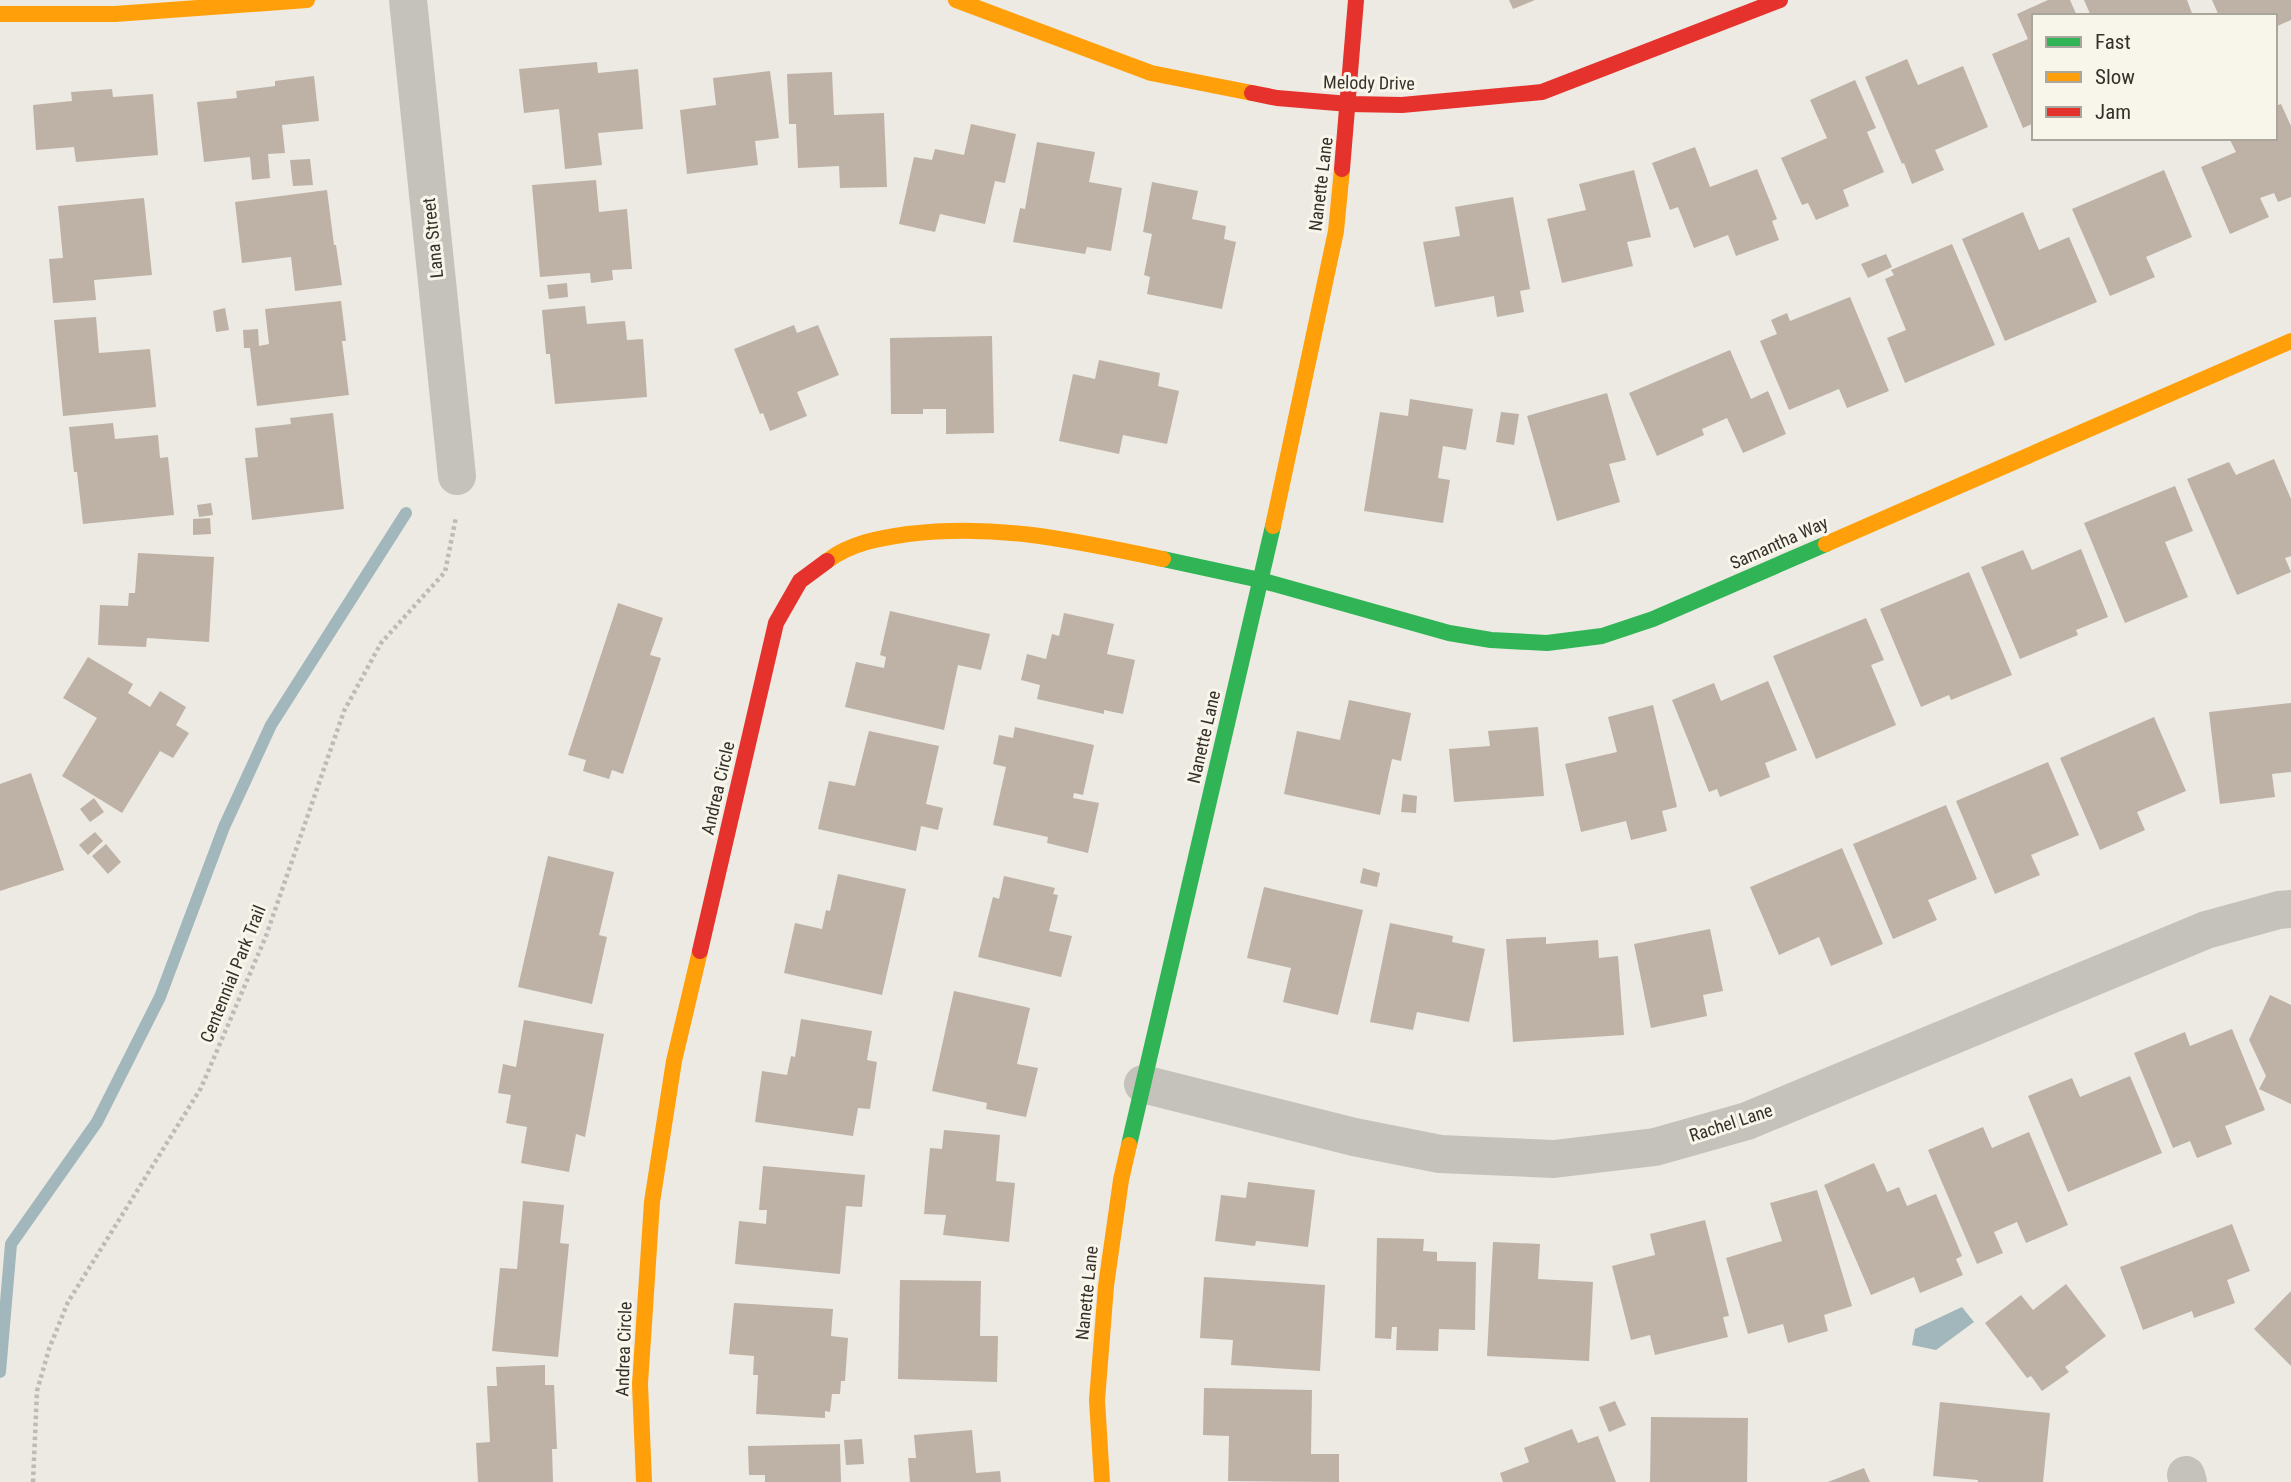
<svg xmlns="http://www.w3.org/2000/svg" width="2291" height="1482" viewBox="0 0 2291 1482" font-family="'Roboto Condensed',sans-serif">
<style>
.water{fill:#a1b7bc}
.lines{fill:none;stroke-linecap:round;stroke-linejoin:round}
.stream{stroke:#a1b7bc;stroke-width:12}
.building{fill:#beb2a6}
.path{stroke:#bebab4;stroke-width:4.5;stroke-dasharray:3.5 3.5;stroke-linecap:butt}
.street{stroke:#c5c2bc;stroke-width:38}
.fast{stroke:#30b455;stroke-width:16}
.slow{stroke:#ff9f0a;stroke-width:16}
.jam{stroke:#e5322d;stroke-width:16}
.labels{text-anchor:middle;stroke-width:6;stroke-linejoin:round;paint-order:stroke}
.street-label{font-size:18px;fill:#36302a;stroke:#f8f5eb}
</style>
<rect width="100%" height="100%" fill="#eceae3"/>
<path class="water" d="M1962,1307L1974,1322L1936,1350L1912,1345L1915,1329Z"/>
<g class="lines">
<path class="stream" d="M0,1372L11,1244L97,1122L160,997L224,827L271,725L406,513"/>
</g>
<g class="building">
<path d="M1509,0H1535L1513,9Z"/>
<path d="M2048,0H2070L2077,16H2034V123L2023,128L1992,54L2028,39L2017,14Z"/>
<path d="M2084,0H2187L2193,16H2091Z"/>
<path d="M2212,0H2291V20L2275,27V16H2219Z"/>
<path d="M1907,59L1918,85L1963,66L1988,127L1935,150L1944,170L1912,184L1904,163L1902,164L1865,77Z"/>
<path d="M597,62L598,73L638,69L643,129L598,133L602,165L565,169L559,109L524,113L519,69Z"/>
<path d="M770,71L779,138L755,141L758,165L687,174L680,110L716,105L713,78Z"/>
<path d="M832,72L834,115L884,113L887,187L840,188L839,166L798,168L796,124H789L787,74Z"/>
<path d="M314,76L319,121L282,125L285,153L268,154L270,178L252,180L250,157L204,162L197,102L237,98L236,91L275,86V81Z"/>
<path d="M1855,80L1876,128L1867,132L1884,172L1843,190L1849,206L1816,220L1808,203L1802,205L1781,158L1827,138L1810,100Z"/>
<path d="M112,89L113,97L153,94L158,155L76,162L74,147L36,150L33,105L72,101L71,92Z"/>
<path d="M2281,104L2291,126V197L2278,202L2274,193L2260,198L2269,217L2230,234L2201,167L2236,152L2229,138H2275V106Z"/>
<path d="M971,124L1016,134L1005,183L995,181L985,224L940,214L935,232L899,224L914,157L932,160L935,149L964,155Z"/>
<path d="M1037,142L1095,152L1089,182L1122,188L1111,251L1087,247L1085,254L1013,242L1020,208L1025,209Z"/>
<path d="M1695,147L1710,187L1757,169L1777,219L1772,221L1779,240L1736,256L1728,235L1694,248L1678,207L1670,210L1652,163Z"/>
<path d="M310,159L313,185L293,186L290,160Z"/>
<path d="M1634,170L1651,237L1627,242L1633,266L1562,283L1547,219L1586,210L1579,184Z"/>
<path d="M2164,170L2192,237L2146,257L2155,277L2110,296L2072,209Z"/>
<path d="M596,180L599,212L627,209L632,269L612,270L613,280L591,283L590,273L540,277L532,185Z"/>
<path d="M1152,182L1198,191L1192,219L1226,226L1224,239L1236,242L1222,309L1147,294L1150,277L1144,275L1152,234L1143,232Z"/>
<path d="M327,190L334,245H336L342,285L295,291L291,257L242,263L235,202Z"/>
<path d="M1513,197L1530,289L1520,291L1524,312L1497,317L1494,296L1435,307L1423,242L1460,236L1455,207Z"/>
<path d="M144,198L152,275L94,280L96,300L53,303L49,259L63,258L58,206Z"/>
<path d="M2023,212L2039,250L2069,237L2097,302L2005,341L1962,239Z"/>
<path d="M1952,244L1995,345L1905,383L1887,338L1906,330L1885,279L1894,275L1891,270Z"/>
<path d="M1886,254L1892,267L1868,278L1861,264Z"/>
<path d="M567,283L568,297L549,299L547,285Z"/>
<path d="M1850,297L1889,391L1847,408L1839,389L1789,410L1760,341L1777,334L1771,320L1787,313L1790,321Z"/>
<path d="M341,301L346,341H342L349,395L257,406L250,348H244L243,330L258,329L259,346L269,344L265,309Z"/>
<path d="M585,306L587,324L625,321L627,340L643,339L647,397L555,404L550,354H546L542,310Z"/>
<path d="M225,308L229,330L216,332L213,311Z"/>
<path d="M96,317L99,353L150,349L156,407L63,416L54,320Z"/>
<path d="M794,325L797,333L818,325L839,375L797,392L807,416L770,431L763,413L760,414L734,349Z"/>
<path d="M992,336L994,433L946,434V409H923V414H891L890,338Z"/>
<path d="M1730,350L1751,399L1768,391L1786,434L1743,453L1727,418L1702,429L1704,435L1657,456L1629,393Z"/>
<path d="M1099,360L1160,373L1158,386L1179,391L1167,444L1123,435L1119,454L1059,441L1073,374L1095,379Z"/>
<path d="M1607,393L1626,460L1609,464L1620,502L1557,521L1527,416Z"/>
<path d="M1410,399L1473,409L1466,450L1443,446L1438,478L1450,480L1443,523L1364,511L1380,412L1408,416Z"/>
<path d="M1501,412L1519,414L1514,445L1496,442Z"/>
<path d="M333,413L344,509L252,520L245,458L258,457L255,428L291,424L290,418Z"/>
<path d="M113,423L115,439L158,435L160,458L168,457L174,515L83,524L77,472H74L69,427Z"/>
<path d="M2274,459L2291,499V556L2285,558L2291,572L2237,595L2187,479L2229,462L2236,475Z"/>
<path d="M2175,486L2193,531L2165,542L2188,597L2125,623L2084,523Z"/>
<path d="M211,503L213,515L199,517L197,505Z"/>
<path d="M210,518L211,534L193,535V519Z"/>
<path d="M2081,549L2108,617L2076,630L2078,635L2020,659L1981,567L2023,550L2032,570Z"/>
<path d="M138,553L214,557L209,642L147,638L146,647L98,645L100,605L128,606L129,593H135Z"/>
<path d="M1969,572L2012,675L1951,700L1949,695L1921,707L1880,609Z"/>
<path d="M618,603L663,618L650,655L661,658L623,774L612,770L609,779L583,771L586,760L568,755Z"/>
<path d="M890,611L990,634L981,670L958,665L944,730L845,707L856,662L884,668L886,657L880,655Z"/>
<path d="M1064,613L1114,624L1107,654L1135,660L1123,714L1104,710V714L1037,699L1040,685L1021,680L1027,654L1046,659L1052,634L1059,636Z"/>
<path d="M1866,618L1884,660L1871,665L1896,725L1816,759L1773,656Z"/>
<path d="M88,657L133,684L128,693L150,707L160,691L186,707L176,725L189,733L173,758L160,751L122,813L62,776L97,718L63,698Z"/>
<path d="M1768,681L1797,750L1765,763L1770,777L1720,797L1717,789L1709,792L1672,700L1714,683L1721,701Z"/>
<path d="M1349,700L1411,713L1401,761L1392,759L1380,815L1284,794L1297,731L1340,740Z"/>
<path d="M2291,703V772L2272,774L2275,797L2220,804L2209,712Z"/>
<path d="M1653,705L1677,807L1662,811L1667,831L1631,840L1626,821L1581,832L1565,764L1617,752L1608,717Z"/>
<path d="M2154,717L2186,791L2137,812L2145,830L2100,850L2060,758Z"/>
<path d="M1015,727L1094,745L1083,795L1074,793L1073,798L1099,803L1088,853L1047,843L1048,837L993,825L1006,767L993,764L999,735L1013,738Z"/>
<path d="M1538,727L1544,796L1454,802L1449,749L1490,746L1488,731Z"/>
<path d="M869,731L939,746L926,804L943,808L938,830L921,826L916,851L818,829L829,781L855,786Z"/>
<path d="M2048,762L2079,835L2031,855L2040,875L1995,894L1956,801Z"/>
<path d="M31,773L64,870L0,891V784Z"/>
<path d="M1403,794L1417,796L1416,813L1401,812Z"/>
<path d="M94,798L104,812L90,822L80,809Z"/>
<path d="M1946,805L1977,879L1928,900L1937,920L1893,939L1853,844Z"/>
<path d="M95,832L103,841L88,855L79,845Z"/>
<path d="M106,844L121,862L108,874L92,856Z"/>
<path d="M1842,848L1883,944L1831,966L1819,937L1779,955L1750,887Z"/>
<path d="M548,856L614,872L599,935L607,937L592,1004L518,987Z"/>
<path d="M1363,868L1380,873L1377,887L1360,883Z"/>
<path d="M838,874L906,889L882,995L784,973L795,923L822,929L826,910L830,911Z"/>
<path d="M1004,876L1055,888L1053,894L1058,895L1049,931L1072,936L1061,977L978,957L993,897L999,899Z"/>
<path d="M1264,887L1363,910L1338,1015L1283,1002L1291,968L1247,958Z"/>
<path d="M1390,923L1453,936L1452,942L1485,949L1469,1022L1417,1012L1413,1030L1370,1022Z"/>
<path d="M1710,929L1723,991L1703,995L1707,1016L1651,1028L1634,944Z"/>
<path d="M1546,937V944L1598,940L1599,958L1618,956L1624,1035L1513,1042L1506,939Z"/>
<path d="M954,991L1030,1008L1017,1064L1038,1068L1026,1117L986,1109L987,1103L932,1091Z"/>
<path d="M2270,995L2291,1005V1104L2259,1089L2266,1076L2249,1040Z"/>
<path d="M801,1019L872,1031L867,1060L877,1062L870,1109L858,1108L853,1136L755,1122L762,1071L787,1075L791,1056L795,1057Z"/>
<path d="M524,1020L604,1034L585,1137L576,1134L569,1172L521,1163L527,1127L506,1123L511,1095L498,1093L503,1064L516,1067Z"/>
<path d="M2232,1029L2265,1110L2225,1126L2232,1144L2197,1158L2190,1141L2173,1148L2134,1053L2185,1032L2190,1046Z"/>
<path d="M2130,1076L2162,1153L2068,1192L2028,1096L2072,1078L2080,1097Z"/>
<path d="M1983,1127L1992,1148L2029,1132L2068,1225L2026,1243L2017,1222L1994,1232L2003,1253L1977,1264L1928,1150Z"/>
<path d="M944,1130L1000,1135L996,1181L1015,1183L1009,1242L943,1235L946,1215L924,1214L930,1148L942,1149Z"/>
<path d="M1874,1163L1887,1192L1899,1187L1907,1206L1936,1194L1962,1256L1956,1259L1963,1275L1920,1293L1914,1277L1871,1295L1824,1185Z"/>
<path d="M763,1166L865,1175L862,1207L846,1206L840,1274L735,1264L739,1221L766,1224L767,1210H759Z"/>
<path d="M1248,1182L1315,1190L1308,1247L1256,1241L1255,1246L1215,1241L1221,1195L1246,1198Z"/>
<path d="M1817,1190L1852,1306L1824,1315L1828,1331L1788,1343L1783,1324L1748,1334L1726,1258L1782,1241L1770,1203Z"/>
<path d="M523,1201L564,1205L560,1243L569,1244L558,1357L492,1351L500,1268L517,1269Z"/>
<path d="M1705,1220L1729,1316L1723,1317L1728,1337L1655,1355L1650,1335L1631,1340L1612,1266L1655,1255L1650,1234Z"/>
<path d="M2232,1224L2250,1271L2227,1280L2235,1303L2194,1318L2192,1311L2143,1330L2120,1267Z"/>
<path d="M1377,1238L1424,1239L1423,1251L1437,1252V1261L1476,1262L1475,1330L1439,1329L1438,1351L1396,1350L1397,1327H1392L1391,1339L1375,1338Z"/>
<path d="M1493,1242L1540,1244L1538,1279L1593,1282L1589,1361L1487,1356Z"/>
<path d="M1204,1277L1325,1285L1320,1371L1231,1365L1233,1340L1200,1338Z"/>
<path d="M900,1280L981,1281L980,1336H998L997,1382L898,1379Z"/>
<path d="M2066,1284L2106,1336L2065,1367L2069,1372L2042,1391L2031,1376L2027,1378L1985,1323L2021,1295L2033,1310Z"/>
<path d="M2291,1291V1366L2254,1329Z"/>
<path d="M734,1303L833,1309L831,1336L848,1338L845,1381H841L840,1394H832L830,1412L825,1411V1418L756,1414L758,1375H753L754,1356L729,1354Z"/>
<path d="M545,1365V1385H554L557,1449H552L553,1482H478L476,1443L490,1442L487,1386H497L496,1367Z"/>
<path d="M1204,1388L1312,1390L1311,1454H1339V1482L1228,1481L1229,1436L1203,1435Z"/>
<path d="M1615,1401L1626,1425L1609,1432L1599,1407Z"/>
<path d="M1940,1402L2050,1413L2043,1482H1978V1480L1933,1476Z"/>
<path d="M1651,1417L1748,1418L1747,1482H1650Z"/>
<path d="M1572,1429L1578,1443L1598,1436L1616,1482H1503L1500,1473L1529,1462L1524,1448Z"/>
<path d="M972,1430L976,1473L1000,1471L1001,1482H910L908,1458H916L914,1435Z"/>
<path d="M862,1439L864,1464L846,1465L844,1440Z"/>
<path d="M840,1444L841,1482H765V1475H749L748,1446Z"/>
<path d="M1864,1468L1870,1482H1828Z"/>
</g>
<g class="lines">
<path class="path" d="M33,1482L37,1391L49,1349L68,1302L201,1088L266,936L344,711L381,643L445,572L456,517"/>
<g class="street">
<path d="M408,0L457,476"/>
<path d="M1143,1084L1354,1137L1440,1154L1554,1159L1655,1147L1747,1121L2206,930L2279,910L2291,909"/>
<path d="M2186,1475L2188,1482"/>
</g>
<g class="fast">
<path d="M1163,559L1260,580L1449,633L1491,640L1547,643L1602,636L1653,619L1826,544"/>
<path d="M1129,1145L1273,526"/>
</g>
<g class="slow">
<path d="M956,0L1151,73L1252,93"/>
<path d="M0,14H115L307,0"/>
<path d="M1273,526L1336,231L1342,169"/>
<path d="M1826,544L2291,341"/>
<path d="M827,561C850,543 880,538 908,534C999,523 1075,541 1163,559"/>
<path d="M644,1482L640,1384L652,1202L674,1061L700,951"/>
<path d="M1102,1482L1097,1400L1106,1286L1121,1180L1129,1145"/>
</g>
<g class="jam">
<path d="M1252,93L1277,98L1349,104L1402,105L1542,92L1780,0"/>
<path d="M1342,169L1356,0"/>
<path d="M700,951L776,623L800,581L827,561"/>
</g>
</g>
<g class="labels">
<g class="street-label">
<text transform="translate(1369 83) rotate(1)" y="6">Melody Drive</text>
<text transform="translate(1321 184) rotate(-83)" y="6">Nanette Lane</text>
<text transform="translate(433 238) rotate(-96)" y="6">Lana Street</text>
<text transform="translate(1779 543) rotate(-24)" y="6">Samantha Way</text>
<text transform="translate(1204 737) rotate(-77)" y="6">Nanette Lane</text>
<text transform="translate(718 788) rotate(-77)" y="6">Andrea Circle</text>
<text transform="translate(233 974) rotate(-68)" y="6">Centennial Park Trail</text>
<text transform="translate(1731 1123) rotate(-18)" y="6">Rachel Lane</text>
<text transform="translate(1087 1293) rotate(-84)" y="6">Nanette Lane</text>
<text transform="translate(624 1349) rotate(-88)" y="6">Andrea Circle</text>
</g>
</g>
<rect x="2032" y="14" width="245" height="126" fill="#f8f5eb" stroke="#aaa69e" stroke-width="2"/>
<rect x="2046" y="37" width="35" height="10" fill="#30b455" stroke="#aaa69e" stroke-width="2"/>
<text x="2095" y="49" font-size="21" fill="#36302a">Fast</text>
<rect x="2046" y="72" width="35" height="10" fill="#ff9f0a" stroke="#aaa69e" stroke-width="2"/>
<text x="2095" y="84" font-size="21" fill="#36302a">Slow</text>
<rect x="2046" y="107" width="35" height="10" fill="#e5322d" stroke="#aaa69e" stroke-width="2"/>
<text x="2095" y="119" font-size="21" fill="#36302a">Jam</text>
</svg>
